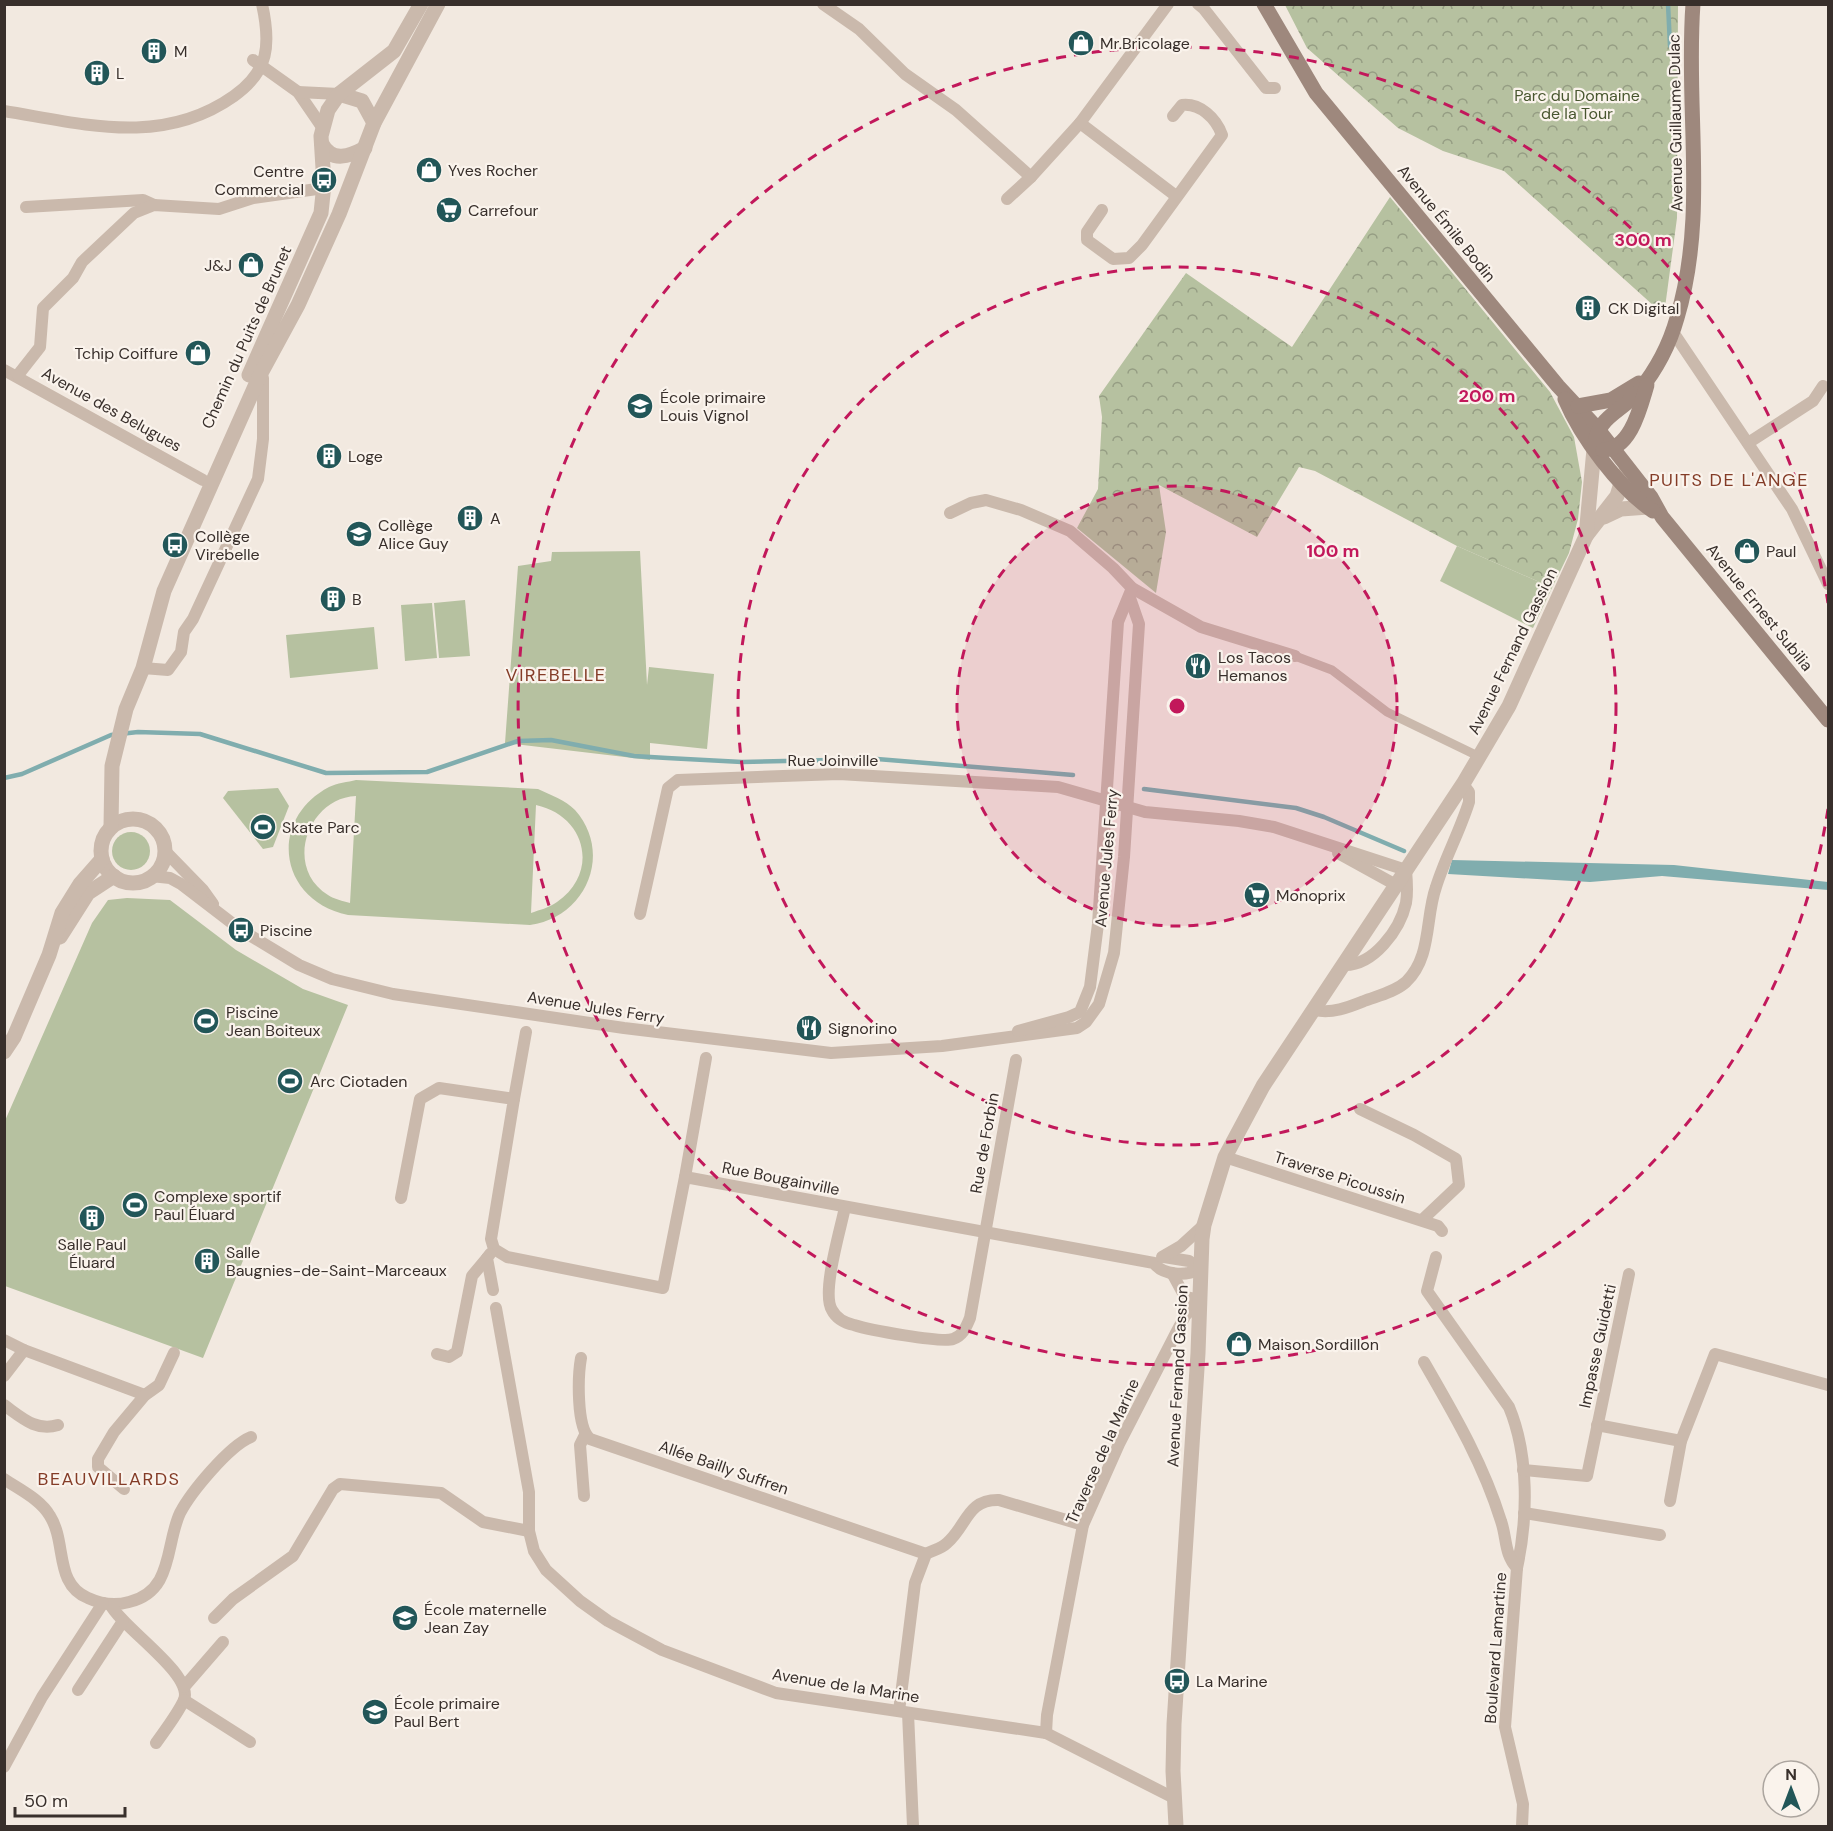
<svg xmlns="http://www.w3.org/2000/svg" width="1833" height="1831" viewBox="0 0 1833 1831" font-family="'DM Sans',sans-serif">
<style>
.green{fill:#b6c1a0;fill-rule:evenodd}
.forest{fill:url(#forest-crowns)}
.water{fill:#80adae}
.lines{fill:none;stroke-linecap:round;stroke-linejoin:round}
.stream{stroke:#80adae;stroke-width:4.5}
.pedestrian{stroke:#cab9ac;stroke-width:9}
.minor{stroke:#cab9ac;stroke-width:12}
.tertiary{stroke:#cab9ac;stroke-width:15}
.secondary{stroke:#9e887d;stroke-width:15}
.ring{fill:none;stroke:#c2185b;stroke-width:3;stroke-dasharray:10 8}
.labels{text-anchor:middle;stroke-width:4.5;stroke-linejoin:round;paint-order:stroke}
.poi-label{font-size:16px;fill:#382f2b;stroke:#faf3ec;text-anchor:start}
.park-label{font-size:16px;fill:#48562f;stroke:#faf3ec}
.street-label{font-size:16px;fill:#382f2b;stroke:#faf3ec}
.neighbourhood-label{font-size:18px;letter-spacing:1.5px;fill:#843c27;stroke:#faf3ec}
.centre{fill:#c2185b;stroke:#faf3ec;stroke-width:3}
.ring-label{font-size:18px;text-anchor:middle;font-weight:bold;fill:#c2185b;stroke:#faf3ec;stroke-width:4.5;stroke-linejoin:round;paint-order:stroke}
</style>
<defs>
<pattern id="forest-crowns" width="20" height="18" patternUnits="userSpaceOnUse" patternTransform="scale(1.5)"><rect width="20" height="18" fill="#b6c1a0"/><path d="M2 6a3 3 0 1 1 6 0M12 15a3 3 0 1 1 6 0" fill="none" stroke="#959d83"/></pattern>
</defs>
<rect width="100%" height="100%" fill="#f2e9e0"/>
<g class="green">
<path d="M1457,546L1544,584L1551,590L1533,628L1440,581Z"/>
<path d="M640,551L647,685L649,667L714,674L707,749L650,743V760L505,743L518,566L551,561L552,552Z"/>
<path d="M465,600L470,656L439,658L434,603Z"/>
<path d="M432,603L437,658L405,661L401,605Z"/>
<path d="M374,627L378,669L290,678L286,635Z"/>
<path d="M356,780L538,789C551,795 565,800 575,810C614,854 585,918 530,925L348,915C279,901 267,820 329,787C337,783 348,782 356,780ZM356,796L350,903C343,901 334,899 328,895C283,867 308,798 356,796ZM536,805C586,816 600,872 557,902C549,908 539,910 531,913Z"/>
<path d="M278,788L289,806L273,847L263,849L223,798L228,791Z"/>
<circle cx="131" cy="851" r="19"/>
<path d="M127,898L170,900L236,950L303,989L348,1005L203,1358L5,1286L4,1123L92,923L108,900Z"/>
</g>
<g class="forest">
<path d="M1285,5H1678L1677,218L1664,315L1504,171L1443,151L1398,128L1307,48Z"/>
<path d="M1390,197L1550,392L1574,437L1582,482L1578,519L1569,553L1551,590L1544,584L1457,546L1315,471L1299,467L1257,537L1159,485L1166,532L1156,593L1077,528L1098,489L1102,417L1099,396L1186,273L1292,347Z"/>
</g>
<path class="water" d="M1452,860L1674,865L1828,882V890L1662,876L1590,882L1448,874Z"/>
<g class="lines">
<g class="stream">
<path d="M1668,4L1670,46"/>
<path d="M4,778L22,774L111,735L138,732L200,734L326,773L427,772L518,741L551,740L634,756L667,758L742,762L877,759L1073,775"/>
<path d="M1144,789L1296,808L1324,817L1404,851"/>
</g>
<path class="pedestrian" d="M1295,656L1332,670L1387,712L1480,757"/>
<g class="minor">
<path d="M823,4L859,29L905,74L956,110L1031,177"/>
<path d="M1198,4L1204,9L1266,88H1275"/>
<path d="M253,60L298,92L322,127"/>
<path d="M298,92L339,94"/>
<path d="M4,111C84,124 162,147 234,96C269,71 271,45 262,4"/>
<path d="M1080,123L1176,196"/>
<path d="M1007,199L1031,177L1080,123L1168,4"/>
<path d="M26,207L143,200L154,205"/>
<path d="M1102,210L1087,232V240L1113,259L1129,258L1142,245L1222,135C1216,118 1200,103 1182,105L1173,116"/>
<path d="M1673,332L1792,509L1828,584"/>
<path d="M4,370L203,480"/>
<path d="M18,375L40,347L43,308L73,278L82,262L134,213L154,205L219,209L253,198L324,188"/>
<path d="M1748,443L1813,401L1823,386"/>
<path d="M950,513L971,503L986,500L1021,510L1070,531L1113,568L1132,588L1201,627L1295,656"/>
<path d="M143,668L168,670L181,652L184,632L193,619L258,479L263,439V378L260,375"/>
<path d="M165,851L203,890L213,904"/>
<path d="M1338,853L1396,885"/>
<path d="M151,876L170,878L181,884L241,930L299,965L332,979L393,994L624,1028L831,1053L942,1046L1077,1028L1086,1022L1099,1004L1114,953L1124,857L1139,624L1130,598"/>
<path d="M640,914L668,788L678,780L839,774L1058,787L1145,812L1239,821L1274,827L1406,870C1407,881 1408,892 1406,903C1400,930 1373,966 1344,965"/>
<path d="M1315,1010C1332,1014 1349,1007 1364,1001C1377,996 1395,992 1406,982C1432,957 1425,918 1436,887C1445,858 1460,831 1469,802V792L1463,784"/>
<path d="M1018,1031L1069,1017L1080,1012L1090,987L1098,924L1118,622L1132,588"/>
<path d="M514,1099L526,1032"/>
<path d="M1360,1109L1414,1135L1456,1159L1459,1185L1422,1220"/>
<path d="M1225,1157L1438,1226L1442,1231"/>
<path d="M685,1177L706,1058"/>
<path d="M401,1198L420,1099L439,1088L514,1099L491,1239L494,1249L507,1257L663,1288L685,1177L1154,1263C1163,1276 1187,1276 1199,1269L1189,1261L1164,1257"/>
<path d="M845,1207C841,1228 821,1293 832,1310C836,1318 845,1323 854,1325C869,1330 941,1343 953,1339C963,1336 966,1327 970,1318L1016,1060"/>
<path d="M490,1254L487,1258L493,1290"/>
<path d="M1162,1257L1181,1246L1204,1225"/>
<path d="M1436,1257L1427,1291L1509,1407C1529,1455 1528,1517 1517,1568L1505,1727L1523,1804L1522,1826"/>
<path d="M1172,1273L1185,1297L1200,1300"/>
<path d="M496,1308L529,1492V1531L534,1551L546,1570L580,1601L608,1621L662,1650L776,1693L1046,1733L1174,1798"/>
<path d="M4,1340L24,1350"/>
<path d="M437,1354L449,1357L457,1352L472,1276L487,1258"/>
<path d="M581,1358C578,1375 576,1427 590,1439L926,1554"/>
<path d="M1424,1362C1454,1414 1483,1463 1501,1521C1507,1538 1504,1554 1517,1568"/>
<path d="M4,1376L24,1350L145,1395"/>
<path d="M4,1405C21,1417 36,1432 58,1425"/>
<path d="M1597,1425L1681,1441"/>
<path d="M1523,1470L1587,1476L1629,1274"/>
<path d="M4,1479C20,1490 40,1499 50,1516C67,1543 54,1584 88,1598C101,1604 115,1606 129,1602C174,1591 165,1545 180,1513C191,1492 229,1446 251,1437"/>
<path d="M124,1489L98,1467V1459L114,1432L145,1395L159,1385L174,1353"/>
<path d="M584,1496L580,1445L585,1435"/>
<path d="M1670,1501L1681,1441L1715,1354L1828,1385"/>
<path d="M1524,1513L1660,1535"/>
<path d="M110,1604C122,1628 194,1674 184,1700C177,1715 165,1730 156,1743"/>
<path d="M214,1618L233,1599L293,1556L333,1489L340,1484L441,1493L483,1522L529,1531"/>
<path d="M184,1687L223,1642"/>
<path d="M78,1690L123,1621"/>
<path d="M184,1700L250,1742"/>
<path d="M899,1711L915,1583L926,1554C933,1550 941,1549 947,1543C967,1526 967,1499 999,1500L1083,1525"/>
<path d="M908,1713L913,1826"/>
<path d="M1046,1733L1047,1715L1083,1525L1119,1444L1176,1333L1185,1316L1200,1300"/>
<path d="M4,1767L42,1697L103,1603"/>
</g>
<g class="tertiary">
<path d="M339,94L362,101L374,123"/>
<path d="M322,144C332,163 350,156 365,148"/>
<path d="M249,375L321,213L324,184L321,136L328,110L339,94L394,51L421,4"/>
<path d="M1604,517L1621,509L1648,507"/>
<path d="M1586,536L1617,496L1624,474"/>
<circle cx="133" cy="851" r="32"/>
<path d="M111,827L112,766L126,709L143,668L164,591L260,375L298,305L339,214L374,123L438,4"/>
<path d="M60,937L88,893L114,876"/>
<path d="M4,1052L14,1037L49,955L62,913L80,884L102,859"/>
<path d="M1176,1826L1173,1771L1174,1724L1198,1353L1202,1239L1204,1225L1225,1157L1263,1086L1463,784L1509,706L1586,536L1594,449"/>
</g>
<g class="secondary">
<path d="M1264,4L1316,93L1558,386L1597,428L1651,497L1662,517L1828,720"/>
<path d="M1565,399C1581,437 1619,488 1653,511"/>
<path d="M1578,406L1611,400L1639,383"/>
<path d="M1594,449C1597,415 1620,414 1639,391C1656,370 1670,343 1677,318C1708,215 1685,109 1693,4"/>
<path d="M1603,450C1631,449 1640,408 1647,385"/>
</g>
</g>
<circle cx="1177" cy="706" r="220" fill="#c2185b" fill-opacity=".12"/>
<g class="ring">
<circle cx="1177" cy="706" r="220"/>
<circle cx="1177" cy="706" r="439"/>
<path d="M1828 809A659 659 0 1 1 1828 603"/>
</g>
<defs>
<symbol id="shop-disc" viewBox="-11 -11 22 22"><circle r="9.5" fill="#225658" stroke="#faf3ec"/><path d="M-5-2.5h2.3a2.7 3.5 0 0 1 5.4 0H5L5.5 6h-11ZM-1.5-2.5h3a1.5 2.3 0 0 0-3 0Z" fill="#fff"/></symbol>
<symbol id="building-disc" viewBox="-11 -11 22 22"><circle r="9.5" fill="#225658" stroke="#faf3ec"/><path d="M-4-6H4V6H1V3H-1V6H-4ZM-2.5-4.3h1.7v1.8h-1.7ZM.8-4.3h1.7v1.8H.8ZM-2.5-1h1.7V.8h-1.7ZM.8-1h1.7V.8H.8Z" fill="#fff"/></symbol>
<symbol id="bus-disc" viewBox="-11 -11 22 22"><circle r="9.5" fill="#225658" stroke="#faf3ec"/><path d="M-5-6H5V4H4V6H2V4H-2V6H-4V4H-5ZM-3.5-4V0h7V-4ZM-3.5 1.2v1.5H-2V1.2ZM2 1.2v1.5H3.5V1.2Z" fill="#fff"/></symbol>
<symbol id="supermarket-disc" viewBox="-11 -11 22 22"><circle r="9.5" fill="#225658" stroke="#faf3ec"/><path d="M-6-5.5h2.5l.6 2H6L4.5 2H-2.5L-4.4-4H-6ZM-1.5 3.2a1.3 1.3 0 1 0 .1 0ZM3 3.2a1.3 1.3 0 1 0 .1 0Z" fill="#fff"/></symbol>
<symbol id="school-disc" viewBox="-11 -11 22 22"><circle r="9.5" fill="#225658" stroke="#faf3ec"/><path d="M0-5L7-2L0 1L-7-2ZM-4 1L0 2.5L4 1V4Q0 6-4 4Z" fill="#fff"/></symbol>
<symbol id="restaurant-disc" viewBox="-11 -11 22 22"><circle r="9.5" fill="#225658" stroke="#faf3ec"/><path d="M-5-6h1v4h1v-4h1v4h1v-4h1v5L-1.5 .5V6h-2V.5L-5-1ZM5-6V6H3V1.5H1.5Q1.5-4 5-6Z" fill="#fff"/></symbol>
<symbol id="stadium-disc" viewBox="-11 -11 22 22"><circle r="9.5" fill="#225658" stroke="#faf3ec"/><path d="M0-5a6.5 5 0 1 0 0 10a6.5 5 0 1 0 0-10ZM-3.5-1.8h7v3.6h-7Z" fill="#fff"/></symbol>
</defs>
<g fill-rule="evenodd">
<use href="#shop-disc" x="1066" y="28" width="30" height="30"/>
<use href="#building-disc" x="139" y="36" width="30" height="30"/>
<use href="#building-disc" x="82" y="58" width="30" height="30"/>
<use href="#shop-disc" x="414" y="155" width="30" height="30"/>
<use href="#bus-disc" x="309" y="165" width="30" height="30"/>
<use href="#supermarket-disc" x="434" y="195" width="30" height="30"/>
<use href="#shop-disc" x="236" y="250" width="30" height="30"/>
<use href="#building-disc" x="1573" y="293" width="30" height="30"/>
<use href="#shop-disc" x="183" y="338" width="30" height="30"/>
<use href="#school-disc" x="625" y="391" width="30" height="30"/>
<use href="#building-disc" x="314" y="441" width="30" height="30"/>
<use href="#building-disc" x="455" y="503" width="30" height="30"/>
<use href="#school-disc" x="344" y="519" width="30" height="30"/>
<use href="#bus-disc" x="160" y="530" width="30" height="30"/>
<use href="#shop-disc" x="1732" y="536" width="30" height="30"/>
<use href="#building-disc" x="318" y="584" width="30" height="30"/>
<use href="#restaurant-disc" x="1183" y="651" width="30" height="30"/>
<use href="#stadium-disc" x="248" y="812" width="30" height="30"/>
<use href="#supermarket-disc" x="1242" y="880" width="30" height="30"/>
<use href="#bus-disc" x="226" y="915" width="30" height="30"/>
<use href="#stadium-disc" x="191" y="1006" width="30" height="30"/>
<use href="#restaurant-disc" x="794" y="1013" width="30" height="30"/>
<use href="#stadium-disc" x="275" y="1066" width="30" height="30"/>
<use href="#stadium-disc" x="120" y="1190" width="30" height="30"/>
<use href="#building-disc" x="77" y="1203" width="30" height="30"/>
<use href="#building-disc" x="192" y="1246" width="30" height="30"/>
<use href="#shop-disc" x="1224" y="1329" width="30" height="30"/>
<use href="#school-disc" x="390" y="1603" width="30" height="30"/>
<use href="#bus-disc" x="1162" y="1666" width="30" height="30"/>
<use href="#school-disc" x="360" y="1697" width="30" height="30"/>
</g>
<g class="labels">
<g class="poi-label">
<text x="1100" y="49">Mr.Bricolage</text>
<text x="174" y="57">M</text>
<text x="116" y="79">L</text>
<text x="448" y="176">Yves Rocher</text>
<text x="304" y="177" text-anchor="end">Centre<tspan x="304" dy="18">Commercial</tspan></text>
<text x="468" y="216">Carrefour</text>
<text x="232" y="271" text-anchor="end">J&amp;J</text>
<text x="1608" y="314">CK Digital</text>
<text x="178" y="359" text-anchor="end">Tchip Coiffure</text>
<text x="660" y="403">École primaire<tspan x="660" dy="18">Louis Vignol</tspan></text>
<text x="348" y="462">Loge</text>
<text x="490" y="524">A</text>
<text x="378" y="531">Collège<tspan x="378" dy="18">Alice Guy</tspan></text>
<text x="195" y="542">Collège<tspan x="195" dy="18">Virebelle</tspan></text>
<text x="1766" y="557">Paul</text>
<text x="352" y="605">B</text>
<text x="1218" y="663">Los Tacos<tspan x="1218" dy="18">Hemanos</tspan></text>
<text x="282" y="833">Skate Parc</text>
<text x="1276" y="901">Monoprix</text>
<text x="260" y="936">Piscine</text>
<text x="226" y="1018">Piscine<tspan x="226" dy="18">Jean Boiteux</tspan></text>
<text x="828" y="1034">Signorino</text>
<text x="310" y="1087">Arc Ciotaden</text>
<text x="154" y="1202">Complexe sportif<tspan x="154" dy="18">Paul Éluard</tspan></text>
<text x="92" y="1250" text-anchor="middle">Salle Paul<tspan x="92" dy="18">Éluard</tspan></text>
<text x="226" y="1258">Salle<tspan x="226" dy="18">Baugnies-de-Saint-Marceaux</tspan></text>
<text x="1258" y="1350">Maison Sordillon</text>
<text x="424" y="1615">École maternelle<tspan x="424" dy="18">Jean Zay</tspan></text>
<text x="1196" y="1687">La Marine</text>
<text x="394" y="1709">École primaire<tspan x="394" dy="18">Paul Bert</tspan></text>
</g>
<g class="park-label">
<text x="1577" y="101">Parc du Domaine<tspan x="1577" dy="18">de la Tour</tspan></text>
</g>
<g class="street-label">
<text transform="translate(1675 123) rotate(-91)" y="6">Avenue Guillaume Dulac</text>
<text transform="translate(1447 223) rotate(51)" y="6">Avenue Émile Bodin</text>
<text transform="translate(246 337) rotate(-66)" y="6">Chemin du Puits de Brunet</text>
<text transform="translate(112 409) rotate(29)" y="6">Avenue des Belugues</text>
<text transform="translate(1760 607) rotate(51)" y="6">Avenue Ernest Subilia</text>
<text transform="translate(1512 651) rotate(-64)" y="6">Avenue Fernand Gassion</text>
<text x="833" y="766">Rue Joinville</text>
<text transform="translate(1106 858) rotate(-85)" y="6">Avenue Jules Ferry</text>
<text transform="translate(596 1007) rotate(9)" y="6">Avenue Jules Ferry</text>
<text transform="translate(984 1143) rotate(-80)" y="6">Rue de Forbin</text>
<text transform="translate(1340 1177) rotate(18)" y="6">Traverse Picoussin</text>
<text transform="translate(781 1178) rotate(11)" y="6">Rue Bougainville</text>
<text transform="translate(1597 1346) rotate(-78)" y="6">Impasse Guidetti</text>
<text transform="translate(1177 1376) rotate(-87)" y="6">Avenue Fernand Gassion</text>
<text transform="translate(1102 1451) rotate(-66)" y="6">Traverse de la Marine</text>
<text transform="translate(724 1467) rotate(19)" y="6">Allée Bailly Suffren</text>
<text transform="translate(1495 1648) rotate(-86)" y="6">Boulevard Lamartine</text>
<text transform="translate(846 1685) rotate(9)" y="6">Avenue de la Marine</text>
</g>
<g class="neighbourhood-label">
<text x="1729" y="486">PUITS DE L'ANGE</text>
<text x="556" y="681">VIREBELLE</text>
<text x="109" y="1485">BEAUVILLARDS</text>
</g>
</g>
<circle cx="1177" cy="706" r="9" class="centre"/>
<g class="ring-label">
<text x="1643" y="246">300 m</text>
<text x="1487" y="402">200 m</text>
<text x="1333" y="557">100 m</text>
</g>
<rect width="1833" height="1831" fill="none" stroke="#382f2b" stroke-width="12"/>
<g transform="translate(1791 1789)"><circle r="28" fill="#faf3ec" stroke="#aca59f" stroke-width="1.5"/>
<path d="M0-4.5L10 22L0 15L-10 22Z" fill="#225658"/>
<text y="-9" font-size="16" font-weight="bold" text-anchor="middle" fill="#382f2b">N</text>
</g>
<path d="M15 1807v9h110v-9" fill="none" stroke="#382f2b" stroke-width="3"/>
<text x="24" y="1807" font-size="18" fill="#382f2b" stroke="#faf3ec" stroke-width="4.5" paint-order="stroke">50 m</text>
</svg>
